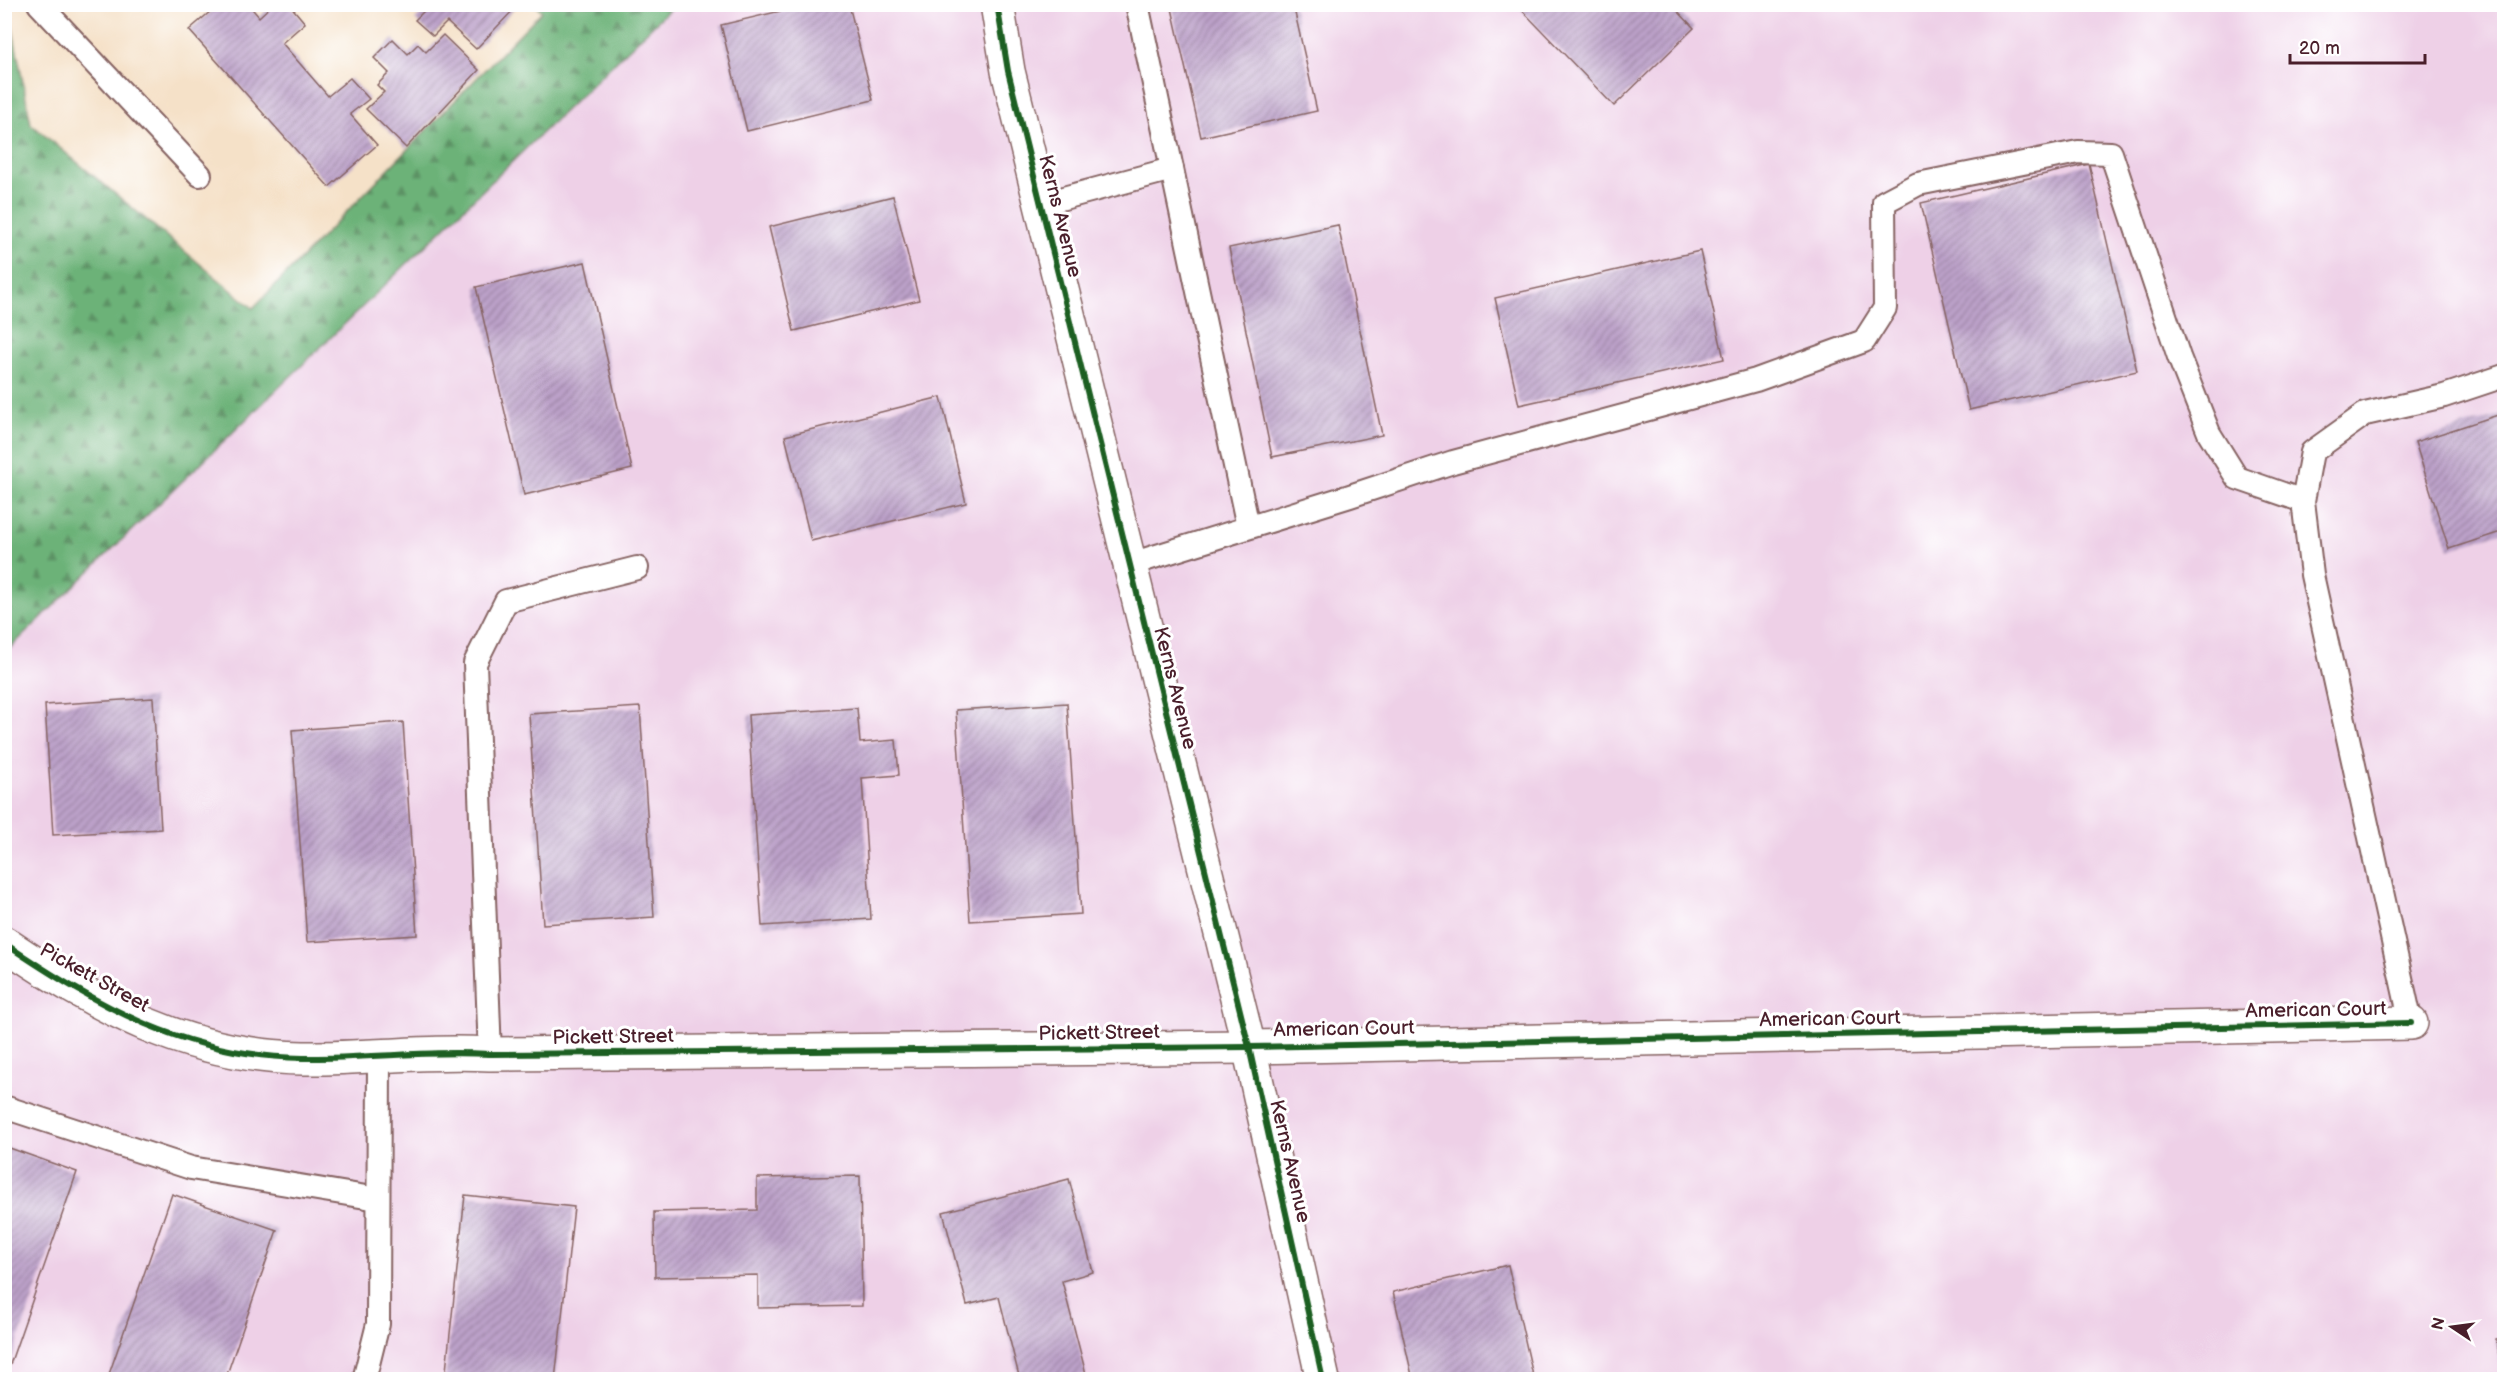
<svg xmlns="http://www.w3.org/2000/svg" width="2509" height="1384" viewBox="0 0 2509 1384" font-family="'Balsamiq Sans',sans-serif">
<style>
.built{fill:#eed0e7}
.forest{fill:url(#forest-firs);stroke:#5b6852;stroke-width:1.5}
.building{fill:url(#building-hatch)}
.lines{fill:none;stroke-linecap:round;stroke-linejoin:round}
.service-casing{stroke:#866362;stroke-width:26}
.minor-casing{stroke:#866362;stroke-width:36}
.service{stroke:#fff;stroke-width:22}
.minor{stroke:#fff;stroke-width:33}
.cycleway-casing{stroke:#fff;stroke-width:10}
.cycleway{stroke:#1b5e20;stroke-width:6}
.labels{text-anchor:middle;stroke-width:6;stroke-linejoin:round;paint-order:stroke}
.street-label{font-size:20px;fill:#4a1f2b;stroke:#fff}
</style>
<defs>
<pattern id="forest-firs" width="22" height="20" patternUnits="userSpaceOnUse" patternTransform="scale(1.5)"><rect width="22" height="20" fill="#6cb278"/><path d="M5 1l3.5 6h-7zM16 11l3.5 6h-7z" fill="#5b9063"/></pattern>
<pattern id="building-hatch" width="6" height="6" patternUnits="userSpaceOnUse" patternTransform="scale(1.5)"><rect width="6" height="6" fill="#bca1c9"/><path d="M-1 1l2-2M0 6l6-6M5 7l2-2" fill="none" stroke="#9b83a3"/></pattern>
</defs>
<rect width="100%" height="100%" fill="#fff"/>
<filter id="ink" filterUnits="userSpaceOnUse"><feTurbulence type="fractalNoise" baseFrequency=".0167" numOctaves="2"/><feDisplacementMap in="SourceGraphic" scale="12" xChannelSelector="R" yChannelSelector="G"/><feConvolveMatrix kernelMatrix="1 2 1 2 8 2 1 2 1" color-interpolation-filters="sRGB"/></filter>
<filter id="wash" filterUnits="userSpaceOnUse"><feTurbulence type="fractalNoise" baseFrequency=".008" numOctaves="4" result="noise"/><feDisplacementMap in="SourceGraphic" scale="24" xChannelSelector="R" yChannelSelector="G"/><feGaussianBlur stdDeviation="1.35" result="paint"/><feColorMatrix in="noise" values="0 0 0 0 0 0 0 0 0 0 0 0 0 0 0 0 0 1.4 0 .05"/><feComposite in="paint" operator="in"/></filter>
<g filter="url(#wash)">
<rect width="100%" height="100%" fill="#f5e1c8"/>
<path class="built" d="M674,5H2504V1379L5,1380V653Z"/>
<path class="forest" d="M5,5H8L31,124L253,308L542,11L535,5H674L5,653Z"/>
<g id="blocks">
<g class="building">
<path d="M219,4H248L259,17L273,4H289L305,23L282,43L328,96L350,78L369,99L350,114L377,145L329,187L189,30Z"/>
<path d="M431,4H516L517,6L476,49L447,22L433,36L415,20Z"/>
<path d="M1171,4H1293L1317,111L1201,137Z"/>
<path d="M1516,4H1671L1694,28L1614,106Z"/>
<path d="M806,5H849L873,100L747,131L721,25Z"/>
<path d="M443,35L479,70L406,148L366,109L384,92L377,85L389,73L374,58L393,39L408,54L418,44L426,52Z"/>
<path d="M2089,164L2137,371L1969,410L1921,203Z"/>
<path d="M893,196L919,300L794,331L769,227Z"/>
<path d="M1338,225L1382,435L1272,457L1229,248Z"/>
<path d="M1700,251L1724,359L1519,405L1495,298Z"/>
<path d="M585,262L632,469L524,495L476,287Z"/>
<path d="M941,397L966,503L811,541L785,436Z"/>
<path d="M2504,413V531L2449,549L2415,442Z"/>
<path d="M153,698L161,829L53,835L45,705Z"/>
<path d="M1067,703L1081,914L970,921L956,710Z"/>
<path d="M640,707L654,917L543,924L529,714Z"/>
<path d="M857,708L860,743L896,740L899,775L862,778L871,919L762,926L748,715Z"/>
<path d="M403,722L417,935L307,942L292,730Z"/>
<path d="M4,1146L77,1172L7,1373L4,1372Z"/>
<path d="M860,1176L862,1306L758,1308V1275L655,1277L654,1212L757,1210V1178Z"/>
<path d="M1069,1179L1093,1272L1062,1281L1086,1374L1064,1380H1020L999,1297L967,1305L943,1212Z"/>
<path d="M172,1194L277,1230L225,1380H107Z"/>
<path d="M465,1195L574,1207L555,1380H445Z"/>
<path d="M1508,1265L1534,1380H1413L1393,1292Z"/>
<path d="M2504,1337V1380H2503L2496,1339Z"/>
</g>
</g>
</g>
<g filter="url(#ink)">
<use href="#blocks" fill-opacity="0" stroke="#866362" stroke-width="1.5"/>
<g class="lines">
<defs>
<g id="service">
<path d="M39,4L200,175"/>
<path d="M1137,4L1248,527"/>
<path d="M1041,204L1172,169"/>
<path d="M2303,501L2312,575L2411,1023"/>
<path d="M1128,565L1350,496L1453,462L1756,380L1864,341L1885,308L1884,202L1918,184L2078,152L2111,153L2179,357L2209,433L2237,478L2303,501L2312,452L2365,414L2444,396L2504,376"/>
<path d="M490,1054L475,663L506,601L637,568"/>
<path d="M4,1107L191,1168L378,1199"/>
<path d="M364,1380L378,1324L379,1055"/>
</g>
<g id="minor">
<path d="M997,4L1008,71L1249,1047L1323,1380"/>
<path d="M4,943C99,1007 185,1056 303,1058C365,1059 427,1050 490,1054L1249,1047L2411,1023"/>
</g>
</defs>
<use href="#service" class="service-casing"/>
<use href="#minor" class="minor-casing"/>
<use href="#service" class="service"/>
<use href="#minor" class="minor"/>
<defs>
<g id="cycleway">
<path d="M997,4L1008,71L1249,1047L1323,1380"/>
<path d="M4,943C99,1007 185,1056 303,1058C365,1059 427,1050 490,1054L1249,1047L2411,1023"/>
</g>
</defs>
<use href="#cycleway" class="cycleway-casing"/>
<use href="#cycleway" class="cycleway"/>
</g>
</g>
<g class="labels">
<g class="street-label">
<text transform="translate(1061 216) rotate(76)" y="7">Kerns Avenue</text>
<text transform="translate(1176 688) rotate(76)" y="7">Kerns Avenue</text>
<text transform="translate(95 977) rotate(29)" y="7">Pickett Street</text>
<text transform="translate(2316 1009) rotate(-1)" y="7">American Court</text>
<text transform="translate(1830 1018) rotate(-1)" y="7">American Court</text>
<text transform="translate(1344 1028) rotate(-1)" y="7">American Court</text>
<text transform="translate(1099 1032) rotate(-1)" y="7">Pickett Street</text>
<text transform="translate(613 1036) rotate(-1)" y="7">Pickett Street</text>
<text transform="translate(1291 1161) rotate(77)" y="7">Kerns Avenue</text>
</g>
</g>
<rect width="2509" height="1384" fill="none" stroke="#fff" stroke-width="24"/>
<g transform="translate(2452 1327) rotate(283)" stroke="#ffffff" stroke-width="4.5" paint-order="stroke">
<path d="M0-4.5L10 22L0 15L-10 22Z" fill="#4a1f2b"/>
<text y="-9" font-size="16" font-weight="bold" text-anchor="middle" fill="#4a1f2b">N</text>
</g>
<path d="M2290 54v9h135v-9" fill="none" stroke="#4a1f2b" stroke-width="3"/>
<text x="2299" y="54" font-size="18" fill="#4a1f2b" stroke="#ffffff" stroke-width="4.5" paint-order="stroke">20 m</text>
</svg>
